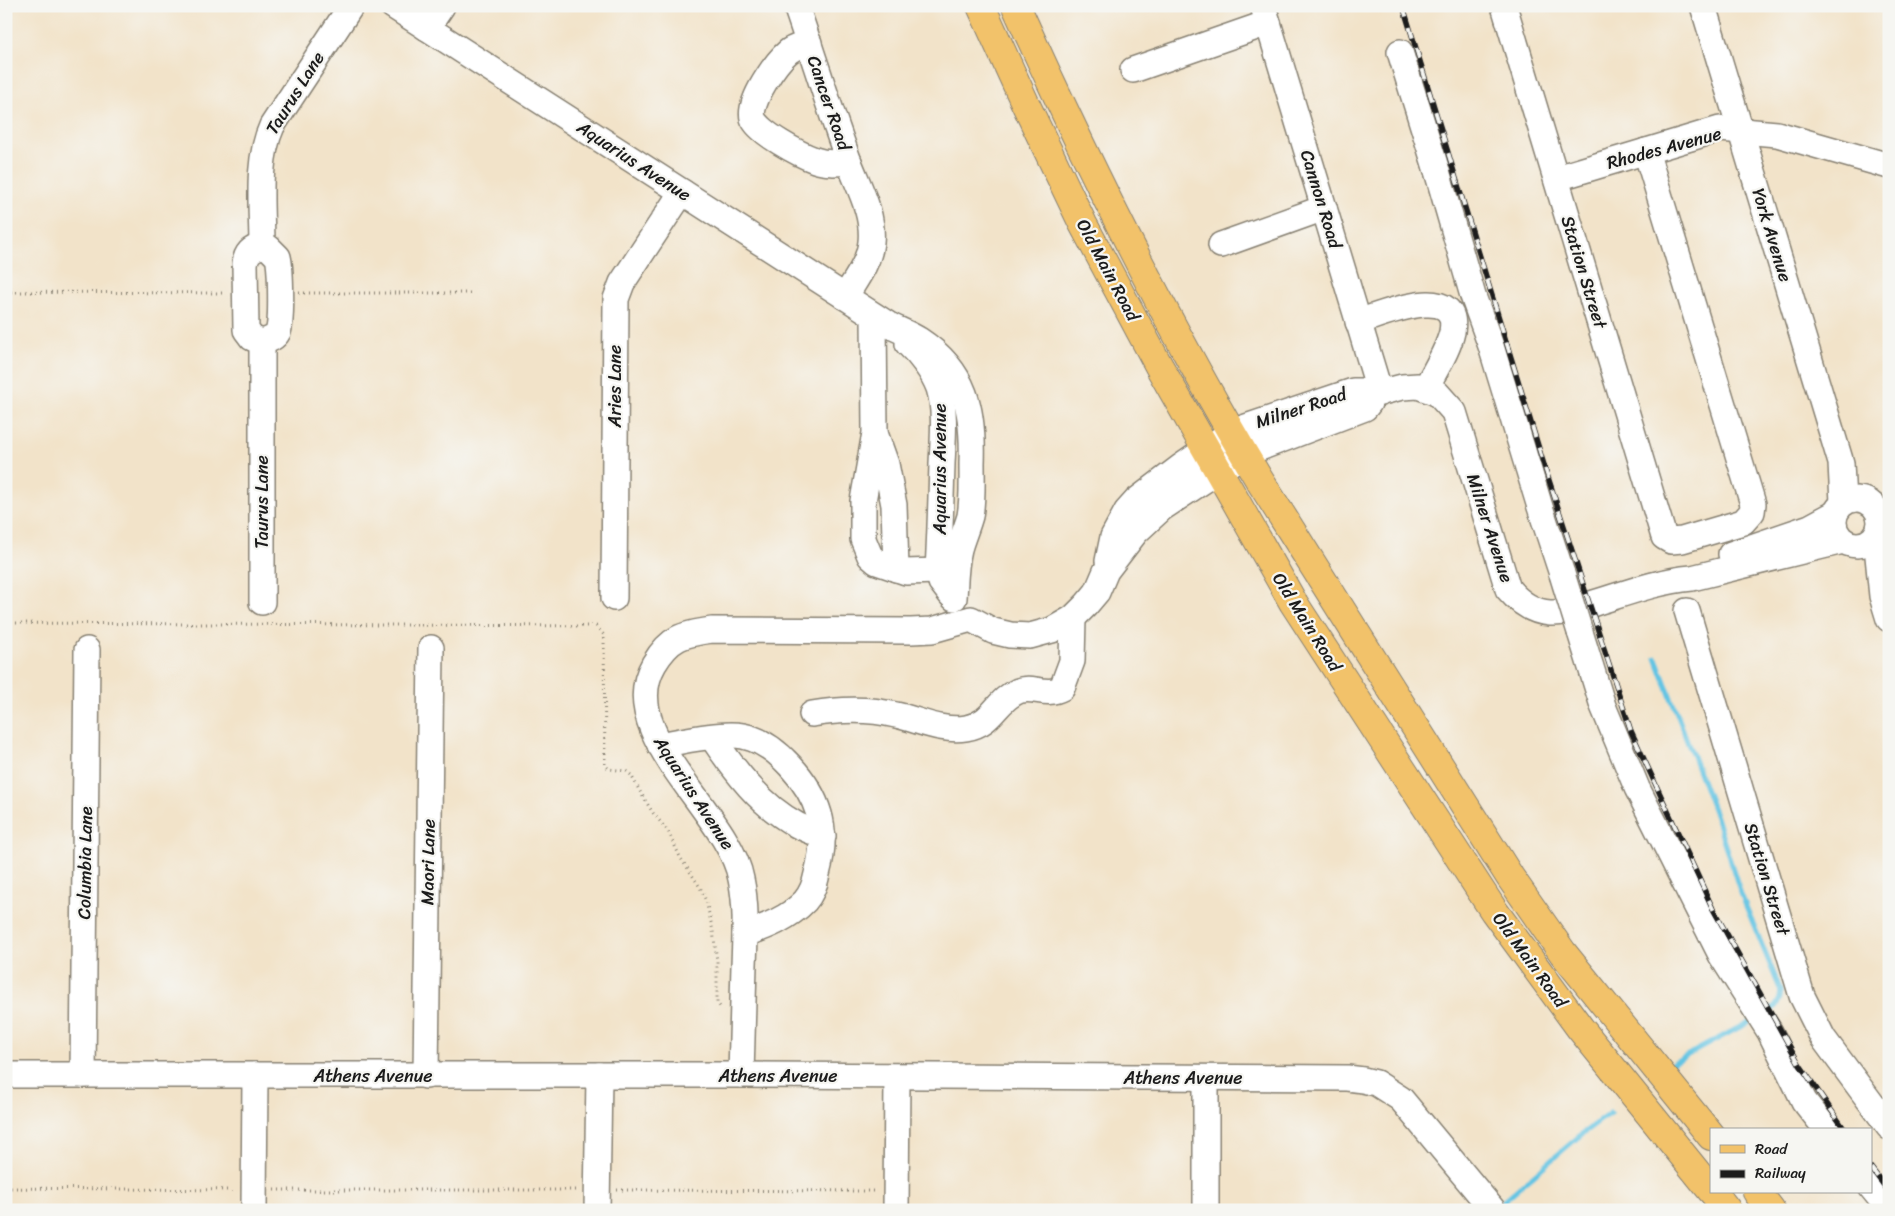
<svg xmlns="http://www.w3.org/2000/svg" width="1895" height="1216" viewBox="0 0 1895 1216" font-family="Sriracha,sans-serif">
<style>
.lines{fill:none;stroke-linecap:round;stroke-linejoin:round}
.stream{stroke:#65c5e3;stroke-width:5}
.minor-casing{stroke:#878072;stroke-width:28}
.major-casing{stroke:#878072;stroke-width:30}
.path{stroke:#878072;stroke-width:3;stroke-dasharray:1 4;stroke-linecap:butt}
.minor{stroke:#fff;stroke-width:25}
.major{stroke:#f2c26a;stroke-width:28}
.rail-casing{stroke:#1c1c1c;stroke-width:5.5}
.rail{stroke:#f6f6f2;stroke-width:4;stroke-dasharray:11;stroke-linecap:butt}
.minor-bridge-casing{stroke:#878072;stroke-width:28;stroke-linecap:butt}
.minor-bridge{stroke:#fff;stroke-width:25}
.labels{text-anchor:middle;stroke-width:4.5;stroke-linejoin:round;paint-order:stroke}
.street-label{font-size:18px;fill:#1c1c1c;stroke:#f6f6f2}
</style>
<rect width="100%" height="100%" fill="#f6f6f2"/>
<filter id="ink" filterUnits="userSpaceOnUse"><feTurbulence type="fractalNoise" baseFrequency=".02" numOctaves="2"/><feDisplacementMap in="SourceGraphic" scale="10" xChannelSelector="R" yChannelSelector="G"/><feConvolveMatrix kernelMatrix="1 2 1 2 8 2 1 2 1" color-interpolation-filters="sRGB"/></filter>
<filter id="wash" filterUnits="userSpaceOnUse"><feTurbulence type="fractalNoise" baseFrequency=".0096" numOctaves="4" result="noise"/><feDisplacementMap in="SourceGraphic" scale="20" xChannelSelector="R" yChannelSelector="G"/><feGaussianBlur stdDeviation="1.12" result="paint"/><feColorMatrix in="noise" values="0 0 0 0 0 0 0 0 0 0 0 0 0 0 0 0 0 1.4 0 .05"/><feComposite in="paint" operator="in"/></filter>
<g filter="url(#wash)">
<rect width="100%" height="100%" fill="#f2e3c9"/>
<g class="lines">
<g class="stream">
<path d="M1656,658L1716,817L1741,894L1780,989C1782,997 1778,1004 1773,1009"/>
<path d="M1671,1064L1753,1020"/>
<path d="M1501,1203L1583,1133L1610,1113"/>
</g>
</g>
</g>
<g filter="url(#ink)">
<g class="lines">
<defs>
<g id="minor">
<path d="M393,6L889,325C899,330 910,334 919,340C966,371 974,410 972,463C972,480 973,499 970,516C967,527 962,538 959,549C955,565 955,582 954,598"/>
<path d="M796,6C814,58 830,111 849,162C859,188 874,214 871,242C869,263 855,280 845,297"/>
<path d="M1263,6L1380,393"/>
<path d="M1504,6L1664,537L1671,541L1682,540L1743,522L1752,512L1753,504L1646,151"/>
<path d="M1703,6L1841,463L1843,502"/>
<path d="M427,28L442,6"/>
<path d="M809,43C801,46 794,47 788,52C776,62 748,102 753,118C757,132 801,155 815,160C826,164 837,163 849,162"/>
<path d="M1400,52L1437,171L1473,296L1491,346L1540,507L1562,574"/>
<path d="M1133,70L1268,23"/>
<path d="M1557,178L1720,129L1777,134L1889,166"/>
<path d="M1221,245L1324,208"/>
<path d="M262,246C262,208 256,161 272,126L351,6"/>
<path d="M262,246L269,248L278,257C281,269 282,322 278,332C275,338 269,340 262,342L252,338L246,330L245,264C246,253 252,248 262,246Z"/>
<path d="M874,316L875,433L863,501V539L870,556L877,562L906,572L938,571"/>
<path d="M1358,322C1380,315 1461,280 1452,332C1448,351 1434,371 1426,388"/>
<path d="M908,344C920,355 933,372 939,388C946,411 943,440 942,464C941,499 940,535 938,571L941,582L951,595"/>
<path d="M876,436L886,464L894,505L896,569"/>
<circle cx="1857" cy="522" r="23"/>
<path d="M1876,536L1882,596L1889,619"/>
<path d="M1731,554L1810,527L1834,514"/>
<path d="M1108,561L1113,537L1127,511L1136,501L1182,466L1231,432L1353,391H1365L1371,395L1402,387L1418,386L1437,393L1454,412L1508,589C1519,602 1532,612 1550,613C1564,614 1578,608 1591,604C1624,594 1657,581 1692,578L1843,541"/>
<path d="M614,598L616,299L622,283L682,192"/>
<path d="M262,602V342"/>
<path d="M1687,611L1802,996L1823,1038L1889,1127"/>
<path d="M1580,632L1603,706L1637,788L1721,955L1770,1032L1804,1101L1827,1130"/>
<path d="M812,714C841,709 867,708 896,715C919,720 942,732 966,728C994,723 995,701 1018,691C1033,685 1045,697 1062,688L1072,661L1073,618"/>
<path d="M712,737C734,770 761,806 797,825C805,829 814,832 823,836"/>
<path d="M660,745C682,741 722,732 743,736C776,742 810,783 819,814C825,834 822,855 817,874C815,884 812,893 805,901C789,918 766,927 745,934"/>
<path d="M6,1075H741L1347,1078L1363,1080L1376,1083L1401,1099L1493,1210"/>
<path d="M83,1075L87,650"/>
<path d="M741,1075C742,1039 743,1002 744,965C745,937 747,906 741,879C729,812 613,734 654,664C670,637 683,634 712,630L911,631L932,630L971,619L993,631L1010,635L1030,636L1052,630L1073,618L1086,605L1097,592L1106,571L1136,532L1162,508L1244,454L1365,408L1369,403L1371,395"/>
<path d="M426,1076L431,648"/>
<path d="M1871,1187L1889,1209"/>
<path d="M254,1210L255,1075"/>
<path d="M597,1210L599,1075"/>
<path d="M896,1210L897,1077"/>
<path d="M1206,1210V1079"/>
</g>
<g id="major">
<path d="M981,6L1026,105L1083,224L1160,368L1293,602L1494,911L1580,1028L1711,1190"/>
<path d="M1016,6C1089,168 1169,329 1260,481L1510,877L1563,953L1711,1136"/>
<path d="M1713,1192L1727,1210"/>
<path d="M1757,1192L1771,1210"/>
</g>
</defs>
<use href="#minor" class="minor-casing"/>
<use href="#major" class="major-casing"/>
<g class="path">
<path d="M6,292L226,293"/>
<path d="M299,293H474"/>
<path d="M6,623L596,626L604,635L605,765L609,769L626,771L631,775L642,795L653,813L668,831L680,857L700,887L706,901L713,931L717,961V1003L722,1009"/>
<path d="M6,1188L236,1190"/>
<path d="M274,1190H578"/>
<path d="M617,1190L876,1191"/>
</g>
<use href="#minor" class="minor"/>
<use href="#major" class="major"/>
<defs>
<g id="rail">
<path d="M1403,6L1544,465L1631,731L1713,909L1800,1065L1845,1130"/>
<path d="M1871,1168L1889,1192"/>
</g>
</defs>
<use href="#rail" class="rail-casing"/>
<use href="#rail" class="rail"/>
<defs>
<path id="minor-bridge" d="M1562,574L1580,632"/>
</defs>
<use href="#minor-bridge" class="minor-bridge-casing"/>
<use href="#minor-bridge" class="minor-bridge"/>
</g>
</g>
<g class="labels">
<g class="street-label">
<text transform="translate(295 93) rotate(-58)" y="6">Taurus Lane</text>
<text transform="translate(829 103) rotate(71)" y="6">Cancer Road</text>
<text transform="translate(1664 148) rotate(-15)" y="6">Rhodes Avenue</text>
<text transform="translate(634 161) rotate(33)" y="6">Aquarius Avenue</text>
<text transform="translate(1321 199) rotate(73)" y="6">Cannon Road</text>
<text transform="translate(1772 235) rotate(73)" y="6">York Avenue</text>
<text transform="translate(1108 270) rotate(62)" y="6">Old Main Road</text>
<text transform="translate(1584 272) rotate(73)" y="6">Station Street</text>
<text transform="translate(615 386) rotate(-90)" y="6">Aries Lane</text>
<text transform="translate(1301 408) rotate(-18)" y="6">Milner Road</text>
<text transform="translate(940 469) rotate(-90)" y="6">Aquarius Avenue</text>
<text transform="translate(262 502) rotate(-90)" y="6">Taurus Lane</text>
<text transform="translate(1490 528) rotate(72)" y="6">Milner Avenue</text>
<text transform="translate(1307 622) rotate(58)" y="6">Old Main Road</text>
<text transform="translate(694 793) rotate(57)" y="6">Aquarius Avenue</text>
<text transform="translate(428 862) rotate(-89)" y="6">Maori Lane</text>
<text transform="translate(85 863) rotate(-89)" y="6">Columbia Lane</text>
<text transform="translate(1767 879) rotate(73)" y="6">Station Street</text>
<text transform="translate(1530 960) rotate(54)" y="6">Old Main Road</text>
<text x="373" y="1082">Athens Avenue</text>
<text x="778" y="1082">Athens Avenue</text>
<text x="1183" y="1084">Athens Avenue</text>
</g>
</g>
<rect width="1895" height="1216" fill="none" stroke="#f6f6f2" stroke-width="25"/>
<rect x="1710" y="1128" width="162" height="65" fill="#f6f6f2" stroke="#9f9f9c"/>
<rect x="1720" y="1145" width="25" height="8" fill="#f2c26a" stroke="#9f9f9c"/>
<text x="1755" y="1154" font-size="15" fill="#1c1c1c">Road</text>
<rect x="1720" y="1170" width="25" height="8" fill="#1c1c1c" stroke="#9f9f9c"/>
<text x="1755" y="1178" font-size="15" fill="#1c1c1c">Railway</text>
</svg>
